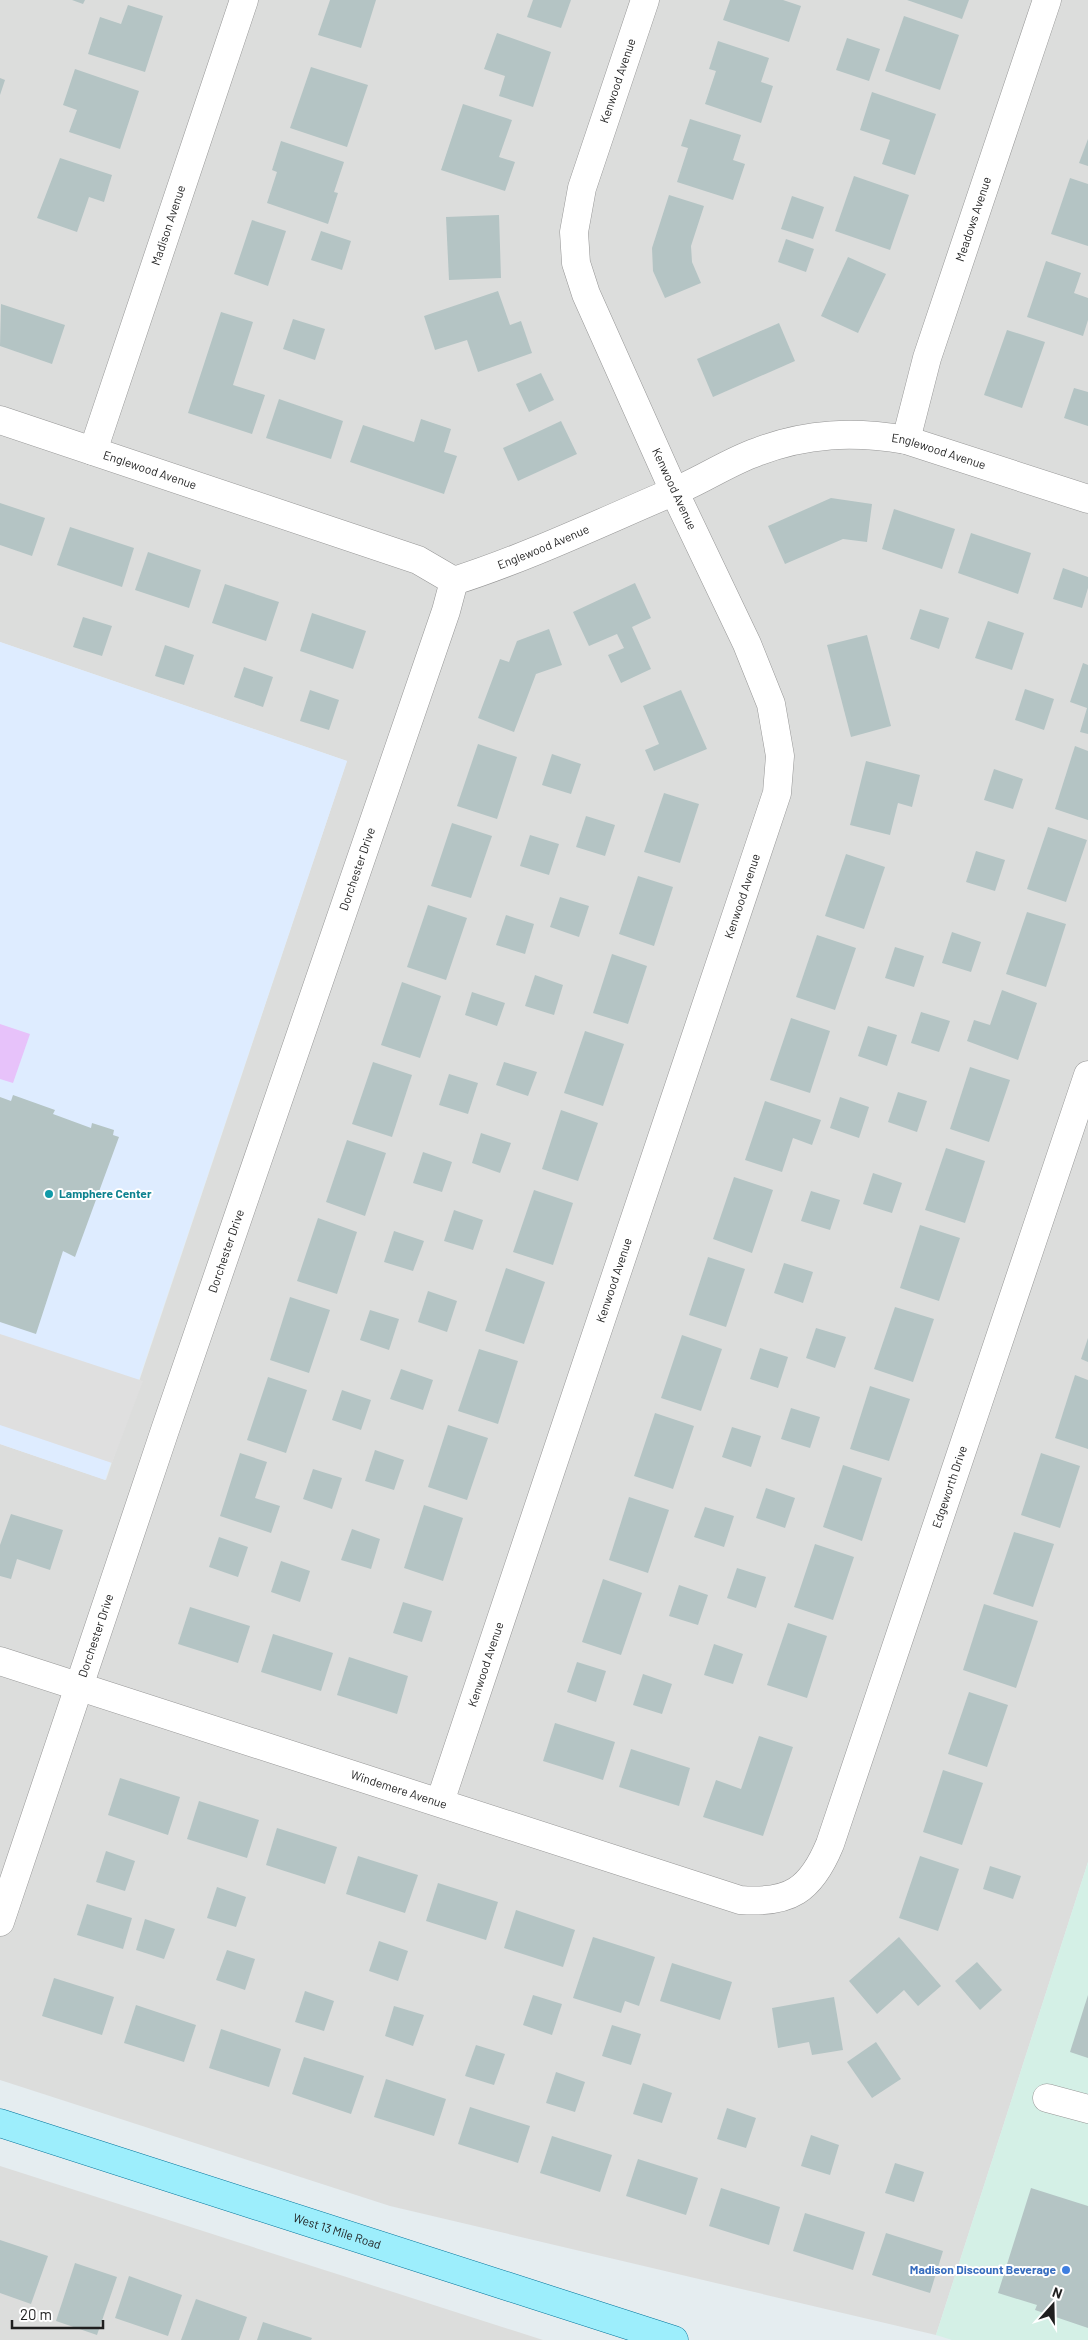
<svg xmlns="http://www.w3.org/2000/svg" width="1088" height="2340" viewBox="0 0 1088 2340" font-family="Barlow,sans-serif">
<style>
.residential{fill:#dcdddc}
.commercial{fill:#d4f0e6}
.education{fill:#deecff}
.park{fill:#e7c2fa}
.parking{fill:#dfdfdf}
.building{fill:#b4c4c4}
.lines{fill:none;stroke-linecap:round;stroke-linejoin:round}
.minor-casing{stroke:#969696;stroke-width:29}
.major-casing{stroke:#007299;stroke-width:29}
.minor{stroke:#fff;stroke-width:28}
.major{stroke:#9deefc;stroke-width:28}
.culture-dot{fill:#0f9aa8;stroke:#fff;stroke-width:2}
.shop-dot{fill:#3f7fe0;stroke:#fff;stroke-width:2}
.labels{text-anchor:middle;stroke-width:4;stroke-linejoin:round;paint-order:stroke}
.street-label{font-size:12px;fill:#1f1f1f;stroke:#fff}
.culture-label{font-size:12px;font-weight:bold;fill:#0d838f;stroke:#fff;text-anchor:start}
.shop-label{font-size:12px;font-weight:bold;fill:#366cbe;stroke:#fff;text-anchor:end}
</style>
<rect width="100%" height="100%" fill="#e5edf0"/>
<g class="residential">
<path d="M0,0H1088V1862L936,2335L390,2206L0,2080V1444L106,1480L347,761L0,642Z"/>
<path d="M0,2166L543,2340H0Z"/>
</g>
<path class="commercial" d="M1088,1862V2340H952L936,2335Z"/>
<path class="education" d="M0,642L347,761L105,1480L0,1444Z"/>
<path class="park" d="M0,1024L30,1034L13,1083L0,1079Z"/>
<path class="parking" d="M0,1334L143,1381L112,1463L0,1425Z"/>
<g class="building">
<path d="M72,0H85L83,4Z"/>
<path d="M330,0H376L361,48L318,35Z"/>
<path d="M533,0H571L561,28L527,17Z"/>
<path d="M730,0H783L801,6L789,42L723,20Z"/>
<path d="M907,0H969L962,19Z"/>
<path d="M128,5L163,16L145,72L88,54L100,17L121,24Z"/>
<path d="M904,16L959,35L940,90L885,71Z"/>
<path d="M497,33L551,52L533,107L499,96L505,76L484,69Z"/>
<path d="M847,38L880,49L869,81L836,70Z"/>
<path d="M718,41L769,58L761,82L773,86L761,123L705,104L716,71L709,69Z"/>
<path d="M311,67L368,85L347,147L290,128Z"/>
<path d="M75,69L139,91L120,149L69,132L77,110L63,105Z"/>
<path d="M0,78L5,80L0,95Z"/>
<path d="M872,92L936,114L915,175L882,164L890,140L860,130Z"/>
<path d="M463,104L512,120L499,157L515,162L505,191L441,170Z"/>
<path d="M690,119L741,135L733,160L745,164L733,200L677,182L688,148L681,146Z"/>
<path d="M1088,139V166L1079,163Z"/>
<path d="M281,141L344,162L334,192L338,193L328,224L267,203L277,172L272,170Z"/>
<path d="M60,158L112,175L104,202L89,197L77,232L37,218Z"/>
<path d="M854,176L909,195L890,250L835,231Z"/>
<path d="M1070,178L1088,184V246L1051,234Z"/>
<path d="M669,195L704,206L691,246L692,262L701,283L665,298L653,271L652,248Z"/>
<path d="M792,196L824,207L813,239L781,229Z"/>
<path d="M499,215L501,278L449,280L446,217Z"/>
<path d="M252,220L286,231L268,286L234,274Z"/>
<path d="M321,231L351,241L342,270L311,260Z"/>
<path d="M786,239L814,249L806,272L778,262Z"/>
<path d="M848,257L886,274L858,333L821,316Z"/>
<path d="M1046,261L1081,273L1074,293L1088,298V320L1083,336L1027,317Z"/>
<path d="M498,291L510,325L521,321L532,353L478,372L467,340L435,350L424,316Z"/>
<path d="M1,304L65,325L52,364L0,346Z"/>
<path d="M221,312L253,322L233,385L265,395L252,434L188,413Z"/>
<path d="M293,319L325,329L315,360L283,349Z"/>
<path d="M779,323L795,361L713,397L697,359Z"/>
<path d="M1007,330L1045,342L1022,408L984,395Z"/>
<path d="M541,373L554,400L529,412L516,384Z"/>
<path d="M1074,388L1088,392V426L1064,418Z"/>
<path d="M279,399L343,421L331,459L266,438Z"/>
<path d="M421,419L451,429L444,452L457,456L444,494L350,462L363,425L414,442Z"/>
<path d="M561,421L577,454L518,481L503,448Z"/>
<path d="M831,498L872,504L867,542L843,539L785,564L768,526Z"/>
<path d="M0,503L45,518L32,556L0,545Z"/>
<path d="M894,509L955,529L942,569L882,549Z"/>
<path d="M70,527L134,548L122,587L57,565Z"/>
<path d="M971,533L1031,553L1018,594L958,573Z"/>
<path d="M148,552L201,570L189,608L135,590Z"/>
<path d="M1063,568L1088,577V588L1082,608L1053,599Z"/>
<path d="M635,583L651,618L632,627L651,669L621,683L608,655L624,648L617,634L589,646L573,612Z"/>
<path d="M225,584L279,602L266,641L212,623Z"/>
<path d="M920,609L949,618L939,649L910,639Z"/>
<path d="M312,613L366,631L353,669L300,651Z"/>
<path d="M83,617L112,626L102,656L73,647Z"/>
<path d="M988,621L1024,633L1012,670L975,658Z"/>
<path d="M549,629L562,665L536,674L514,732L478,718L500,659L509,662L517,641Z"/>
<path d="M867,635L891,726L851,737L827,645Z"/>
<path d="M165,645L194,655L184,685L155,676Z"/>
<path d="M1083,663L1088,665V734L1080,732L1087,708L1070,702Z"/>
<path d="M244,667L273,677L263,707L234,697Z"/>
<path d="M1025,689L1054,699L1044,730L1015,720Z"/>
<path d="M310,690L339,700L329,730L300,721Z"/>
<path d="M681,690L707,749L654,771L645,750L659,744L643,706Z"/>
<path d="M478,744L517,757L497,819L457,806Z"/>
<path d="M1075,746L1088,751V820L1055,809Z"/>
<path d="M552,754L581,764L571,794L542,785Z"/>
<path d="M866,761L920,775L912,807L898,803L890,835L850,825Z"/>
<path d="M994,769L1023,779L1013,809L984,800Z"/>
<path d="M664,793L699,804L680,863L644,852Z"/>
<path d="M586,816L615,825L605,856L576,847Z"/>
<path d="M452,823L492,836L471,898L431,886Z"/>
<path d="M1048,827L1087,840L1066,902L1027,889Z"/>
<path d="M530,835L559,844L549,875L520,866Z"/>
<path d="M976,851L1005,860L995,891L966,882Z"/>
<path d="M846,854L885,867L864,929L825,916Z"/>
<path d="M638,876L673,887L654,946L619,934Z"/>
<path d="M560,897L589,906L579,937L550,927Z"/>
<path d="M428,905L467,918L446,980L407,967Z"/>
<path d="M1027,912L1066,924L1046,987L1006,974Z"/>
<path d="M506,915L534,924L525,954L496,945Z"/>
<path d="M952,932L981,942L971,972L942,963Z"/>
<path d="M817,935L856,948L835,1010L796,997Z"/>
<path d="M895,947L924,956L914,987L885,978Z"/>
<path d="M612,954L647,966L628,1024L593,1013Z"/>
<path d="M535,975L563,985L554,1015L525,1006Z"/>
<path d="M402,982L441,996L420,1058L381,1045Z"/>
<path d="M1002,990L1037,1003L1018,1060L967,1041L974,1020L990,1025Z"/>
<path d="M472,992L505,1003L497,1026L465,1015Z"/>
<path d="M921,1012L950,1021L939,1052L911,1043Z"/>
<path d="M791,1018L830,1031L810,1093L770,1080Z"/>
<path d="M868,1026L897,1035L887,1066L858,1056Z"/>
<path d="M585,1031L624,1044L603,1106L564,1093Z"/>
<path d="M373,1062L412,1075L392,1137L352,1124Z"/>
<path d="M504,1062L537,1072L528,1096L496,1085Z"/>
<path d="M970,1067L1010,1080L989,1142L950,1129Z"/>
<path d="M449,1074L478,1083L468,1114L439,1105Z"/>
<path d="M898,1092L927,1101L917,1132L888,1122Z"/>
<path d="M13,1095L55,1110L53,1114L91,1128L92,1123L114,1130L113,1135L119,1137L75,1257L63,1251L36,1334L0,1322V1097L11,1101Z"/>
<path d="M840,1097L869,1107L859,1138L830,1128Z"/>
<path d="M765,1101L821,1120L812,1145L793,1138L782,1172L745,1160Z"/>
<path d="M561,1110L598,1123L578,1181L542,1169Z"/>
<path d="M481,1133L511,1143L500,1173L472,1163Z"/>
<path d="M347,1140L386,1153L365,1216L326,1202Z"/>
<path d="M946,1148L985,1161L965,1223L925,1210Z"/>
<path d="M423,1152L452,1162L442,1192L413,1183Z"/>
<path d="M873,1173L902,1183L892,1213L863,1204Z"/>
<path d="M734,1177L773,1190L752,1253L713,1239Z"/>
<path d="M534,1190L573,1203L553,1265L513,1252Z"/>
<path d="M811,1191L840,1200L830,1230L801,1221Z"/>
<path d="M454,1210L483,1220L473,1250L444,1241Z"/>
<path d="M318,1218L357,1232L337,1294L297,1281Z"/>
<path d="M920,1225L960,1238L939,1301L900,1288Z"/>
<path d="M394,1231L424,1241L413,1271L384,1262Z"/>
<path d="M708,1257L745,1269L726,1327L689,1315Z"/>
<path d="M784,1263L813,1272L803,1303L774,1293Z"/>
<path d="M506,1268L545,1282L524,1344L485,1331Z"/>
<path d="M428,1291L457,1301L447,1332L418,1322Z"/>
<path d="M290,1297L330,1310L309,1373L270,1360Z"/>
<path d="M895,1307L934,1319L913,1382L874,1369Z"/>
<path d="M370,1310L399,1319L389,1350L360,1340Z"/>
<path d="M816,1328L846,1337L835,1368L806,1358Z"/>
<path d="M682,1335L722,1349L701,1411L661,1398Z"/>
<path d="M1088,1338V1362L1081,1359Z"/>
<path d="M760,1348L788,1357L778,1388L750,1379Z"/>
<path d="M479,1349L518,1361L498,1424L458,1411Z"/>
<path d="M401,1369L433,1380L423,1410L390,1399Z"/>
<path d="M1075,1375L1088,1380V1449L1055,1438Z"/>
<path d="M268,1377L307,1390L286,1453L247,1440Z"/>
<path d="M870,1386L910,1399L889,1461L850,1449Z"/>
<path d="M342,1390L371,1400L361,1430L332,1420Z"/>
<path d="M791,1408L820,1417L810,1448L781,1439Z"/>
<path d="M655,1413L694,1426L673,1489L634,1476Z"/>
<path d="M448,1425L488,1438L467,1500L428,1487Z"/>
<path d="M732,1427L761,1436L751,1467L722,1457Z"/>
<path d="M375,1450L404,1460L394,1490L365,1481Z"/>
<path d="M240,1453L267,1462L255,1498L280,1506L271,1533L220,1516Z"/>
<path d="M1041,1453L1080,1466L1060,1528L1021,1515Z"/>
<path d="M843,1465L882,1478L862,1541L823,1527Z"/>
<path d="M313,1469L342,1478L332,1509L303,1499Z"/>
<path d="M766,1488L795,1498L785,1528L756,1518Z"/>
<path d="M629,1497L669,1510L648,1573L609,1560Z"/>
<path d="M424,1505L463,1518L443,1581L404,1568Z"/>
<path d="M705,1507L734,1516L724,1547L694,1537Z"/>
<path d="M11,1514L63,1530L50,1570L17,1559L11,1579L0,1576V1545Z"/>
<path d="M352,1529L380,1539L371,1569L341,1560Z"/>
<path d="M1014,1532L1054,1544L1033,1607L993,1594Z"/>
<path d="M219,1537L248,1547L238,1577L209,1567Z"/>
<path d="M815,1544L854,1557L833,1620L794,1607Z"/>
<path d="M281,1561L310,1571L300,1602L271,1592Z"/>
<path d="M737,1568L766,1577L756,1608L727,1598Z"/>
<path d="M603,1579L642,1593L621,1655L582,1642Z"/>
<path d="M679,1585L708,1595L698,1625L669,1616Z"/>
<path d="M403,1602L432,1611L422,1642L393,1633Z"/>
<path d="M984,1604L1038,1621L1016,1688L963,1670Z"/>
<path d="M190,1607L250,1626L238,1663L178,1644Z"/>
<path d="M788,1623L827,1636L807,1698L767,1685Z"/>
<path d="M273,1634L333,1653L321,1691L261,1672Z"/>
<path d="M714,1644L743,1654L733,1684L704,1675Z"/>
<path d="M349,1657L408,1676L397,1714L337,1695Z"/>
<path d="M577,1662L606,1671L596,1702L567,1692Z"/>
<path d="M643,1674L672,1684L662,1714L633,1705Z"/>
<path d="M969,1692L1008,1705L987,1767L948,1754Z"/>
<path d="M555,1723L615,1742L603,1780L543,1761Z"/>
<path d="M759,1736L793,1747L763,1836L703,1817L716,1780L741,1789Z"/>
<path d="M631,1749L690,1768L679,1806L619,1787Z"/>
<path d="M943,1770L983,1783L962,1845L923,1832Z"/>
<path d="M120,1778L180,1797L168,1835L108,1815Z"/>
<path d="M199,1801L259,1820L247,1858L187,1839Z"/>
<path d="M277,1828L337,1847L325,1884L266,1865Z"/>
<path d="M106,1851L135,1861L125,1891L96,1882Z"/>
<path d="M358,1856L418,1875L405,1913L346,1894Z"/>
<path d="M920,1856L959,1869L938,1931L899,1918Z"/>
<path d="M990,1866L1021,1876L1013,1899L983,1889Z"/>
<path d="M438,1883L498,1902L486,1940L426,1921Z"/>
<path d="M217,1887L246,1897L236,1927L207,1918Z"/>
<path d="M87,1904L132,1918L123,1949L77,1935Z"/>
<path d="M516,1910L575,1930L563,1967L504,1948Z"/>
<path d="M145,1919L175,1929L164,1959L136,1950Z"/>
<path d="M593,1937L655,1957L639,2006L625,2001L621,2013L573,1998Z"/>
<path d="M899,1937L941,1986L918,2006L904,1990L877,2014L849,1981Z"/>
<path d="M379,1941L408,1951L398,1981L369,1971Z"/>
<path d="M227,1950L255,1959L245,1990L216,1980Z"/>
<path d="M977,1962L1002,1990L980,2010L955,1981Z"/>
<path d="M672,1963L732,1982L720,2020L660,2001Z"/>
<path d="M54,1978L114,1997L102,2035L42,2016Z"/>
<path d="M305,1991L334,2001L324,2031L295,2022Z"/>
<path d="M533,1995L562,2004L552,2035L523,2025Z"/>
<path d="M1088,1995V2058L1070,2052Z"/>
<path d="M834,1997L843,2050L812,2055L809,2042L778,2048L772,2008Z"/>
<path d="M136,2005L196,2025L184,2062L124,2043Z"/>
<path d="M394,2006L424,2015L413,2046L385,2036Z"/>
<path d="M612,2025L641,2034L631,2065L602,2056Z"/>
<path d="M221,2029L281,2049L269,2087L209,2068Z"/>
<path d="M876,2042L901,2079L872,2098L847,2062Z"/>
<path d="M476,2045L505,2054L494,2085L465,2076Z"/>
<path d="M304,2057L364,2076L351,2114L292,2094Z"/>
<path d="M556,2072L585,2082L575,2112L546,2103Z"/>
<path d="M386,2079L446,2099L434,2136L374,2117Z"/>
<path d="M643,2083L672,2093L662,2123L633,2114Z"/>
<path d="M470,2107L530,2126L518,2163L458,2144Z"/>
<path d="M727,2108L756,2118L746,2148L717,2139Z"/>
<path d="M811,2135L839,2145L830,2175L801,2166Z"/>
<path d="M552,2136L612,2155L600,2192L540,2173Z"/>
<path d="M638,2159L698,2178L686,2215L626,2196Z"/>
<path d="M895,2163L924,2172L914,2202L885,2193Z"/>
<path d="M721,2188L780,2207L769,2245L709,2226Z"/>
<path d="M1031,2188L1088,2206V2328L1035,2310L1037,2305L998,2293Z"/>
<path d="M805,2213L865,2232L853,2270L793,2251Z"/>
<path d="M886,2233L943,2251L930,2293L872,2275Z"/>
<path d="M0,2240L48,2256L31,2304L0,2293Z"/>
<path d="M75,2263L117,2277L97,2335L56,2321Z"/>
<path d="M129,2276L182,2295L168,2336L115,2318Z"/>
<path d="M196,2299L247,2317L239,2340H181Z"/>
<path d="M263,2322L312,2338L311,2340H257Z"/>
</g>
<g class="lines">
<defs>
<g id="minor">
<path id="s1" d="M0,420L418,560L454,581C532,556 606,520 682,488C707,477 731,461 757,452C806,433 854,431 906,440L1088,499"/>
<path id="s2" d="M906,440L927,358L1047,0"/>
<path id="s3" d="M93,451L244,0"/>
<path id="s4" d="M0,1661L740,1900C790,1904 811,1890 830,1844L1088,1075"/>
<path id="s5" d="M440,1802L777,793L780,756L771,704L747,644L674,491L586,294L576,263L574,232L582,188L645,0"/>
<path id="s6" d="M0,1922L165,1430L446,611L454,581"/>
<path d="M1047,2098L1088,2109"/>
</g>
<g id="major">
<path id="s7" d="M0,2123L674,2340"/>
</g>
</defs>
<use href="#minor" class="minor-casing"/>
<use href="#major" class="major-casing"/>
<use href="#minor" class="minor"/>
<use href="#major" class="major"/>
</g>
<circle class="culture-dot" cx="49" cy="1194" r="5"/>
<circle class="shop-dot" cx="1066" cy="2270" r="5"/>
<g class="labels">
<g class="street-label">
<text dy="4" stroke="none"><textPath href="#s5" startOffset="1825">Kenwood Avenue</textPath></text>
<text dy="4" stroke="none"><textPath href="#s2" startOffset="231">Meadows Avenue</textPath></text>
<text dy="4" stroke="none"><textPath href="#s3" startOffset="238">Madison Avenue</textPath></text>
<text dy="4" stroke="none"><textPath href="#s1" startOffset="998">Englewood Avenue</textPath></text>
<text dy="4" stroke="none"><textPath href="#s1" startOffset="158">Englewood Avenue</textPath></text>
<text transform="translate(674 489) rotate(65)" y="4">Kenwood Avenue</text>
<text dy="4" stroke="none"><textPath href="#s1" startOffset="578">Englewood Avenue</textPath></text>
<text dy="4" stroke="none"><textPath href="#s6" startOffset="1112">Dorchester Drive</textPath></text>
<text dy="4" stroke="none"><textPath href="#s5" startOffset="955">Kenwood Avenue</textPath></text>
<text dy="4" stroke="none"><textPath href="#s6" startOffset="708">Dorchester Drive</textPath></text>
<text dy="4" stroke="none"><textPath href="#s5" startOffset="550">Kenwood Avenue</textPath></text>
<text dy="4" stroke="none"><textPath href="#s4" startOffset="1271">Edgeworth Drive</textPath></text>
<text dy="4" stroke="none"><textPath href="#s6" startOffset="302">Dorchester Drive</textPath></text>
<text dy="4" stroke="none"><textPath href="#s5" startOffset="145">Kenwood Avenue</textPath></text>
<text dy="4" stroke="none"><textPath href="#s4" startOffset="419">Windemere Avenue</textPath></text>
<text dy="4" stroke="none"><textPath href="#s7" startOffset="354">West 13 Mile Road</textPath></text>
</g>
<g class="culture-label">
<text x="59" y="1198">Lamphere Center</text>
</g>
<g class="shop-label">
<text x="1056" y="2274">Madison Discount Beverage</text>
</g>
</g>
<g transform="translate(1053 2305) rotate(20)" stroke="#ffffff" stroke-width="4" paint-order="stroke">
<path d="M0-4L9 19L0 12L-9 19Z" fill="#1f1f1f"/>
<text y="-8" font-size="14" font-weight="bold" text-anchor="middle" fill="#1f1f1f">N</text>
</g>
<path d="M12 2320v8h91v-8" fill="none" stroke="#1f1f1f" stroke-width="2.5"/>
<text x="20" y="2320" font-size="15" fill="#1f1f1f" stroke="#ffffff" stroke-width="4" paint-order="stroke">20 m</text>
</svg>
